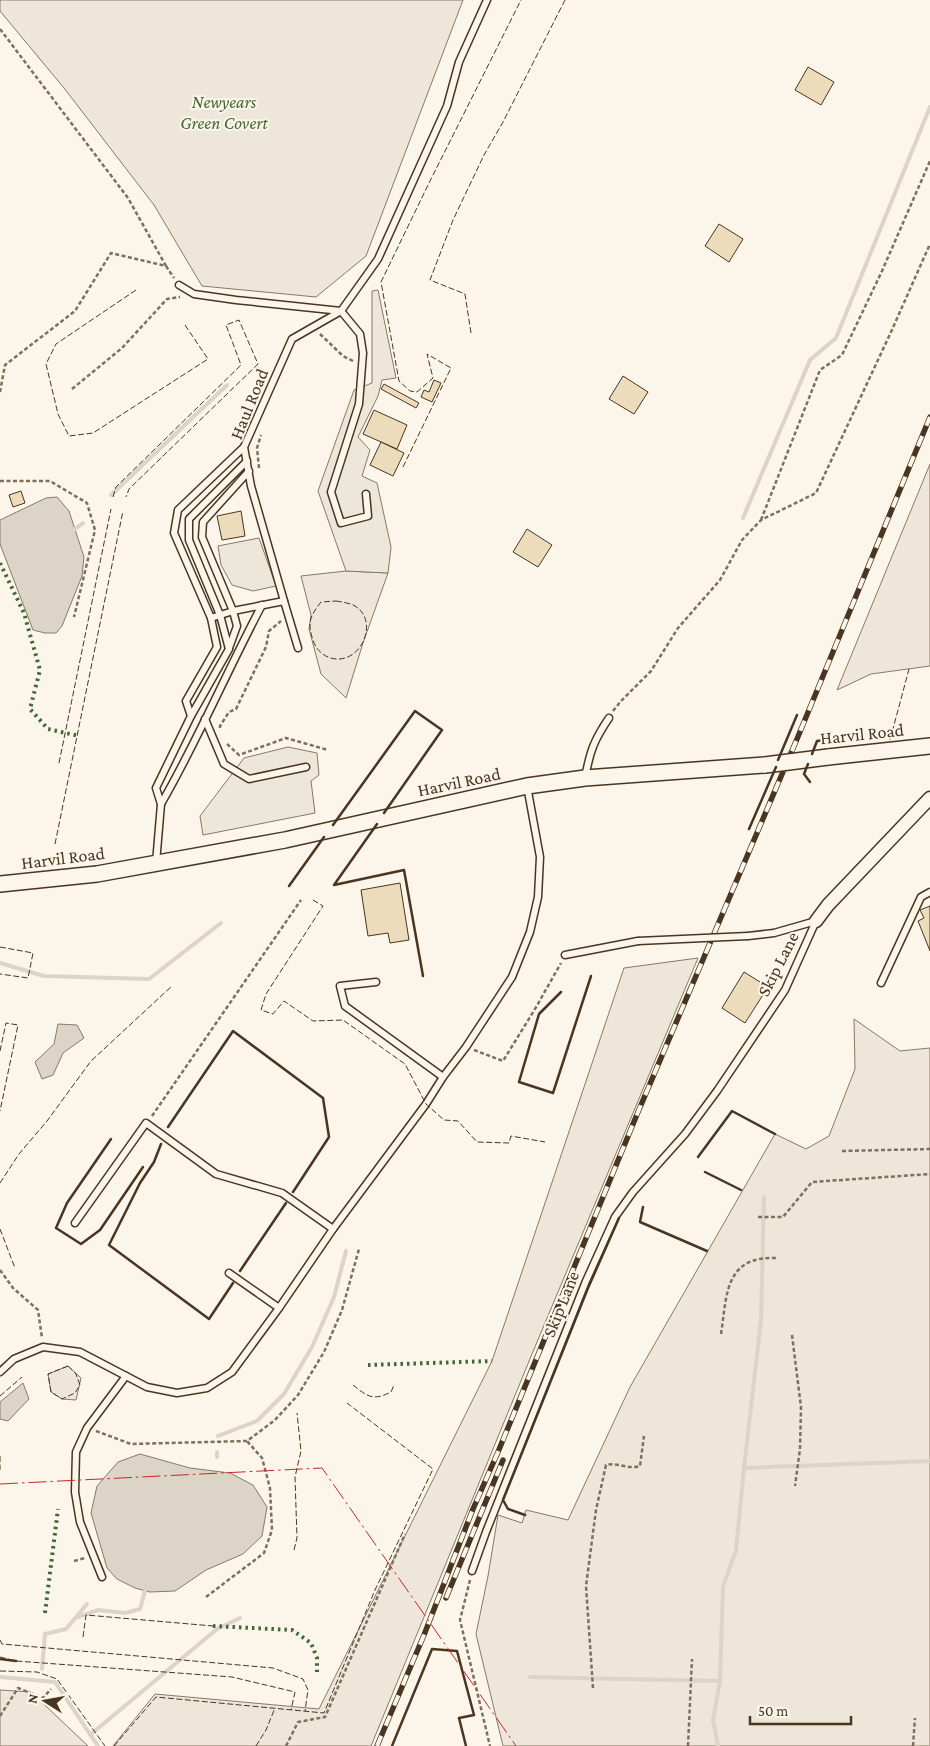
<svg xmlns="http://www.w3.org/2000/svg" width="930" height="1746" viewBox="0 0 930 1746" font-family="'Crimson Pro',serif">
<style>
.green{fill:#ede6d9;stroke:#887966}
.parking{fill:#ede7d9;stroke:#887966}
.water{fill:#dcd4c6;stroke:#887966}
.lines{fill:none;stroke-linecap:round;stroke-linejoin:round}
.stream{stroke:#dcd4c6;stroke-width:4}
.building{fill:#ecdcbc;stroke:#4a3520}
.service-casing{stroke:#4a3520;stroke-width:9}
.minor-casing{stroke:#4a3520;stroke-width:15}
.tertiary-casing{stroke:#4a3520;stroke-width:18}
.path{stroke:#7f6f5c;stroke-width:2.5;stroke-dasharray:4 2.5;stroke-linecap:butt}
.service{stroke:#fbf6e9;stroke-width:6}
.minor{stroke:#fbf6e9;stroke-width:12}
.tertiary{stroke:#fbf6e9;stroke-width:15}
.rail-casing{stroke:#4a3520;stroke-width:5.5}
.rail{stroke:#fbf6e9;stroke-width:4;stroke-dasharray:11;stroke-linecap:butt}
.service-bridge-casing{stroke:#4a3520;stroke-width:9;stroke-linecap:butt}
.tertiary-bridge-casing{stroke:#4a3520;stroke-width:18;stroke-linecap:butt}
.service-bridge{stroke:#fbf6e9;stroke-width:6}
.tertiary-bridge{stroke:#fbf6e9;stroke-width:15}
.hedge{stroke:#436837;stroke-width:4;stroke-dasharray:2.5 4;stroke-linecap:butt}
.fence{stroke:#4a3520;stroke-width:1;stroke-dasharray:6 2.5;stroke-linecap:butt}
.wall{stroke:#4a3520;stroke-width:2.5}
.power{stroke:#c62828;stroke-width:1;stroke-dasharray:18 4 2.5 4;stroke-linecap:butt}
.labels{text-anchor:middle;stroke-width:4;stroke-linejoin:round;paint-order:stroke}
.park-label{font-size:18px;font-style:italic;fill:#436837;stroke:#fbf6e9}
.street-label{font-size:18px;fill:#4a3520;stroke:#fbf6e9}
</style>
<rect width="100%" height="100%" fill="#fbf6e9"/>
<g class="green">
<path d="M0,0H463L366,256L316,297L202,286L154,205L64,88L0,11Z"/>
<path d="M930,464V666L871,674L837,690Z"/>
<path d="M346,571L388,573L363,643L346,698L321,674L309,629L311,615L301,576Z"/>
<path d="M698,958L532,1354L371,1746H113L155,1694L319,1709L492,1361L624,968Z"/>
<path d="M854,1019L900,1051L930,1048V1746H503L476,1634L488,1576L498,1515L522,1523L526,1510L568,1520L630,1387L775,1134L806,1149L829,1136L855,1069Z"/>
<path d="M68,1366L81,1378L76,1400L62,1399L51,1392L48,1374Z"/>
<path d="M0,1690L31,1692L88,1746H0Z"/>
</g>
<g class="parking">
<path d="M378,290L396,378L382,380L378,396L358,437L370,450L362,476L377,483L391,547L388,573L346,571L318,491L354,390L372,383V291Z"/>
<path d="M259,538L276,586L253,591L232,585L221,565L218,546Z"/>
<path d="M288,747L317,753L319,775L311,781L315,813L203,835L200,816L244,758Z"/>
</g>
<g class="water">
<path d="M57,497L69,511L84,557L82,576L62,626L56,633H45L33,630L0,544V520L46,498Z"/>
<path d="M58,1024L77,1025L84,1038L63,1053L53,1075L42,1079L35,1062L54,1044Z"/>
<path d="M23,1383L29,1399L8,1421L0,1419V1402Z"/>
<path d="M140,1454L190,1468L230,1473L253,1485L267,1507L262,1536L243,1554L206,1570L175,1591L150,1592L135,1588L117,1579L107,1568L91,1513L97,1486L118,1462Z"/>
</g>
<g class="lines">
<g class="stream">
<path d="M111,495L227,385"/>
<path d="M743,518L810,360L836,338L930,107"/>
<path d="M75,529L83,523"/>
<path d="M0,963L44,976L149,979L221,923"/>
<path d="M218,1436L257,1421L284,1394L312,1347L334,1297L346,1251"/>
<path d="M217,1457V1452"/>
<path d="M744,1468L761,1320L764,1197"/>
<path d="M78,1617L98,1610L125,1613L140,1609L145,1591"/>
<path d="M42,1669L45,1634L66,1629L87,1604"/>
<path d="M0,1677L55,1682L98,1746"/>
<path d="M530,1677L720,1681"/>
<path d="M90,1735L217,1629L240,1618"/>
<path d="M718,1746L713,1720L720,1681L723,1587L736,1550L744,1468L930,1461"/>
</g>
</g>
<g class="building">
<path d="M808,67L834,82L821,105L795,90Z"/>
<path d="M719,224L743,239L729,262L705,246Z"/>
<path d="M623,376L648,392L634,414L609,399Z"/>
<path d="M434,380L441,383L432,402L421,397L424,390L429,392Z"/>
<path d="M384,384L419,403L416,408L381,389Z"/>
<path d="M374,410L407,425L397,449L363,434Z"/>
<path d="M381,442L404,453L393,476L370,465Z"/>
<path d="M21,491L25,503L13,507L9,495Z"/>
<path d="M241,511L245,536L222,540L217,516Z"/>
<path d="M527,529L552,545L538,567L513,552Z"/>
<path d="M400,883L409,940L390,943L388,933L368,936L361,890Z"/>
<path d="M930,906V951L918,921L924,918L920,910Z"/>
<path d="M744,972L768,987L745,1023L722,1008Z"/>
</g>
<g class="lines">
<defs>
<g id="service">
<path d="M179,285L194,294L236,300L341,311L360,334L363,353L359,404L331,492L341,523L368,516L366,494"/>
<path d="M284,601L298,648"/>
<path d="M211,618L233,611L284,601L251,486L244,447L292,339L341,311L378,259L447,106L459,62L487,0"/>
<path d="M229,648L237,626L233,611L202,537L203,522L249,471"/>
<path d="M191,716L229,649L220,615L189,540V519L247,461"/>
<path d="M205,719L224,764L249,779L306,767"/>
<path d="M585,778C590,751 594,740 609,718"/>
<path d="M161,804C198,740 227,671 262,605"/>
<path d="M156,863L161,804L156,788L191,716L186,701L217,647L211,618L174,533L178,510L244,447"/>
<path d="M748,936L774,933L816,921"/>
<path d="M565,955L638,941"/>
<path d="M376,982L340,986L345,1006L443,1077"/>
<path d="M881,983L921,897L930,892"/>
<path d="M75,1223L146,1123L216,1174L282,1193L333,1229"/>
<path d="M229,1273L279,1308"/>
<path d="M0,1372L14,1359L43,1347L80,1352L147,1387L177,1393L207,1388L232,1372L279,1308L333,1229L426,1104L443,1077L466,1047L512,977L530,932L538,897L540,857L527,786"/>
<path d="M472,1571L486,1532L586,1281L615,1217L633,1192L685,1134L717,1091L785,990L816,921"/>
<path d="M102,1577L80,1522L75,1492L76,1452L87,1428L126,1376"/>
</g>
<path id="minor" d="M816,921L828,905L930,798"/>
<g id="tertiary">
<path d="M828,757L930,746"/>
<path d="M0,884L97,874L285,840L527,786L585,778L765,765"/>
</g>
</defs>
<use href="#service" class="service-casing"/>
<use href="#minor" class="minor-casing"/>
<use href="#tertiary" class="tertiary-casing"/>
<g class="path">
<path d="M0,29L128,198L166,266"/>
<path d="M320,334L343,356L353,361"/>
<path d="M72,389L122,348L167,299L180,297"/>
<path d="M0,392L5,365L75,311L111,253L166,266L174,278"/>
<path d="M259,468L257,448L261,435"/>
<path d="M0,481H50L87,503L95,530L74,617"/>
<path d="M761,520L820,370L842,355L882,271L930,161"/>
<path d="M613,711L621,701L651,671L678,628L720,580L742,540L761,520L816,493L891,332L930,244"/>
<path d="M220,728V726L229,712L236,709L266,647L269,631L281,621"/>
<path d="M227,744L239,755L286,738L328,750"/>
<path d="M474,1050L503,1061L535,1009L561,963"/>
<path d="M152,1116L301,900"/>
<path d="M842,1151L930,1149"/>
<path d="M758,1217H783L812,1182L930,1174"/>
<path d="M0,1270L13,1288L38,1310L42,1338"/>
<path d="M721,1334C727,1296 724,1256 776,1258"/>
<path d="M792,1335L801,1407L800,1449L795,1486"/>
<path d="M96,1431L131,1444L247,1441L275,1420L298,1395L324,1352L342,1310L359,1249"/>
<path d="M74,1561L85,1558"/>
<path d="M470,1580L460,1620L490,1746"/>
<path d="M206,1597L264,1553L272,1530L270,1488L262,1458L247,1441"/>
<path d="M593,1688L586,1586L596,1510L606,1465C618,1462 629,1470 640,1466L644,1436"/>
<path d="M0,1716L18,1688L43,1698L51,1689"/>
<path d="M286,1746L298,1722L325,1717L405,1534"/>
<path d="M688,1746L692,1659"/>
<path d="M913,1746L915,1718"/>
</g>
<use href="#service" class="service"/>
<use href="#minor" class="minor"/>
<use href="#tertiary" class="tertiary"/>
<defs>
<g id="rail">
<path d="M446,1598L503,1460"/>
<path d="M377,1746L424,1635L473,1509L498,1452L638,1112L797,739L930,417"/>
</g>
</defs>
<use href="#rail" class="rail-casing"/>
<use href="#rail" class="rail"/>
<defs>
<path id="service-bridge" d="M638,941L748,936"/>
<path id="tertiary-bridge" d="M765,765L828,757"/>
</defs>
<use href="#service-bridge" class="service-bridge-casing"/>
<use href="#tertiary-bridge" class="tertiary-bridge-casing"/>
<use href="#service-bridge" class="service-bridge"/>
<use href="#tertiary-bridge" class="tertiary-bridge"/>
<g class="hedge">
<path d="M0,563L24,613L40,670L30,709L48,729L79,736"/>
<path d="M368,1365L492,1361"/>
<path d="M45,1613L58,1509"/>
<path d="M213,1626L292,1630L311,1643L317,1658V1672"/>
</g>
<g class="fence">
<path d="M136,290L56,344L46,364L58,414L69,436L93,433L208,359L185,325"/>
<path d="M471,333L465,294L430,280L453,220L484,155L503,122L565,0"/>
<path d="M403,467L451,368L427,354L433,378L417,392L410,391L399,381L381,282L429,183L521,0"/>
<path d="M113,497L116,487L241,365L226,325L239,320L258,364L129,489L126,497"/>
<path d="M336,601C342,602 350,603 355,606C373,617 368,643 353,654C338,665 318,657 313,640C307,623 310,616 321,602Z"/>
<path d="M890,740L909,669"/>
<path d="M59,763L111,509"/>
<path d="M55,844L123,511"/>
<path d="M313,900L323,906L266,994L261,1010L273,1014L284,1001L313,1021L343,1020L405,1064L426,1104L444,1120L458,1121L477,1142L509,1143L511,1136L545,1142"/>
<path d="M0,947L33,953L28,978L0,974"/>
<path d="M0,1051L6,1023L18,1025L0,1111"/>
<path d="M0,1183L19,1154L47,1121L91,1061L172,986"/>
<path d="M0,1229L15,1268"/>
<path d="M68,1366L76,1374L80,1385L75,1393L62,1399L51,1392L48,1374Z"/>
<path d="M353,1385C368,1397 373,1401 391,1392L394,1385"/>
<path d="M0,1396L22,1377"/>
<path d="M0,1456V1470"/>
<path d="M294,1550L297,1538L295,1477L301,1451L297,1413"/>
<path d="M83,1637L86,1615L213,1626"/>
<path d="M0,1640L2,1644L273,1668L303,1679L308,1690L305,1711"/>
<path d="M0,1657L16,1661L232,1677L295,1692L291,1710"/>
<path d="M0,1671L37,1672L57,1679L105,1746"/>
<path d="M114,1746L156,1697L324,1713L375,1590L433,1469L347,1403"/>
<path d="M256,1746L266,1730L275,1708"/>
</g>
<g class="wall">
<path d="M812,754L817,741L825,740"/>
<path d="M778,760L797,715"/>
<path d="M808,764L804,774L810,782"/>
<path d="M377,824L334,885L404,870L423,976"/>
<path d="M333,825L415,711L442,730L384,813"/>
<path d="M749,829L776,767"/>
<path d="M289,886L324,837"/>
<path d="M561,992L539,1014L519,1082L553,1093L591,976"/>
<path d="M168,1127L233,1031L323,1098L329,1137L293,1192"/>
<path d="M111,1139L67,1203L56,1228L81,1244L100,1230L143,1167"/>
<path d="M161,1144L154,1162L140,1183L109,1245L209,1319L233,1283"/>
<path d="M698,1157L732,1111L775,1134"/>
<path d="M705,1172L741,1190"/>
<path d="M643,1207L640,1222L707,1251"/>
<path d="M240,1271L286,1203"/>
<path d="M525,1515L508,1509L503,1500L588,1288L619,1218"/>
<path d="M0,1659L16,1661"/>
<path d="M392,1746L432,1649L457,1651L474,1715L459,1718L466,1746"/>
</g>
<path class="power" d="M0,1484L322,1468L516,1746"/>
</g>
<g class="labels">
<g class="park-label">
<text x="224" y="108">Newyears<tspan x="224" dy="21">Green Covert</tspan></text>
</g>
<g class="street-label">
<text transform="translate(249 404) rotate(-68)" y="6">Haul Road</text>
<text transform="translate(862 734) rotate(-6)" y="6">Harvil Road</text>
<text transform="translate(459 782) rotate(-12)" y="6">Harvil Road</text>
<text transform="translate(63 858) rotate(-7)" y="6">Harvil Road</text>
<text transform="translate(778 964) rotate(-63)" y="6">Skip Lane</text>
<text transform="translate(561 1304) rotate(-68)" y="6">Skip Lane</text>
</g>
</g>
<g transform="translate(45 1701) rotate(281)" stroke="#fbf6e9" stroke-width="4" paint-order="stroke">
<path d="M0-4L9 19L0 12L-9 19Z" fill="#4a3520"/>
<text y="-8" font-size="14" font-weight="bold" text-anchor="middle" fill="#4a3520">N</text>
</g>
<path d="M750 1716v8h101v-8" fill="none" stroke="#4a3520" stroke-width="2.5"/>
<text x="758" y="1716" font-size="15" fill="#4a3520" stroke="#fbf6e9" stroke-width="4" paint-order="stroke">50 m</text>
</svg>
